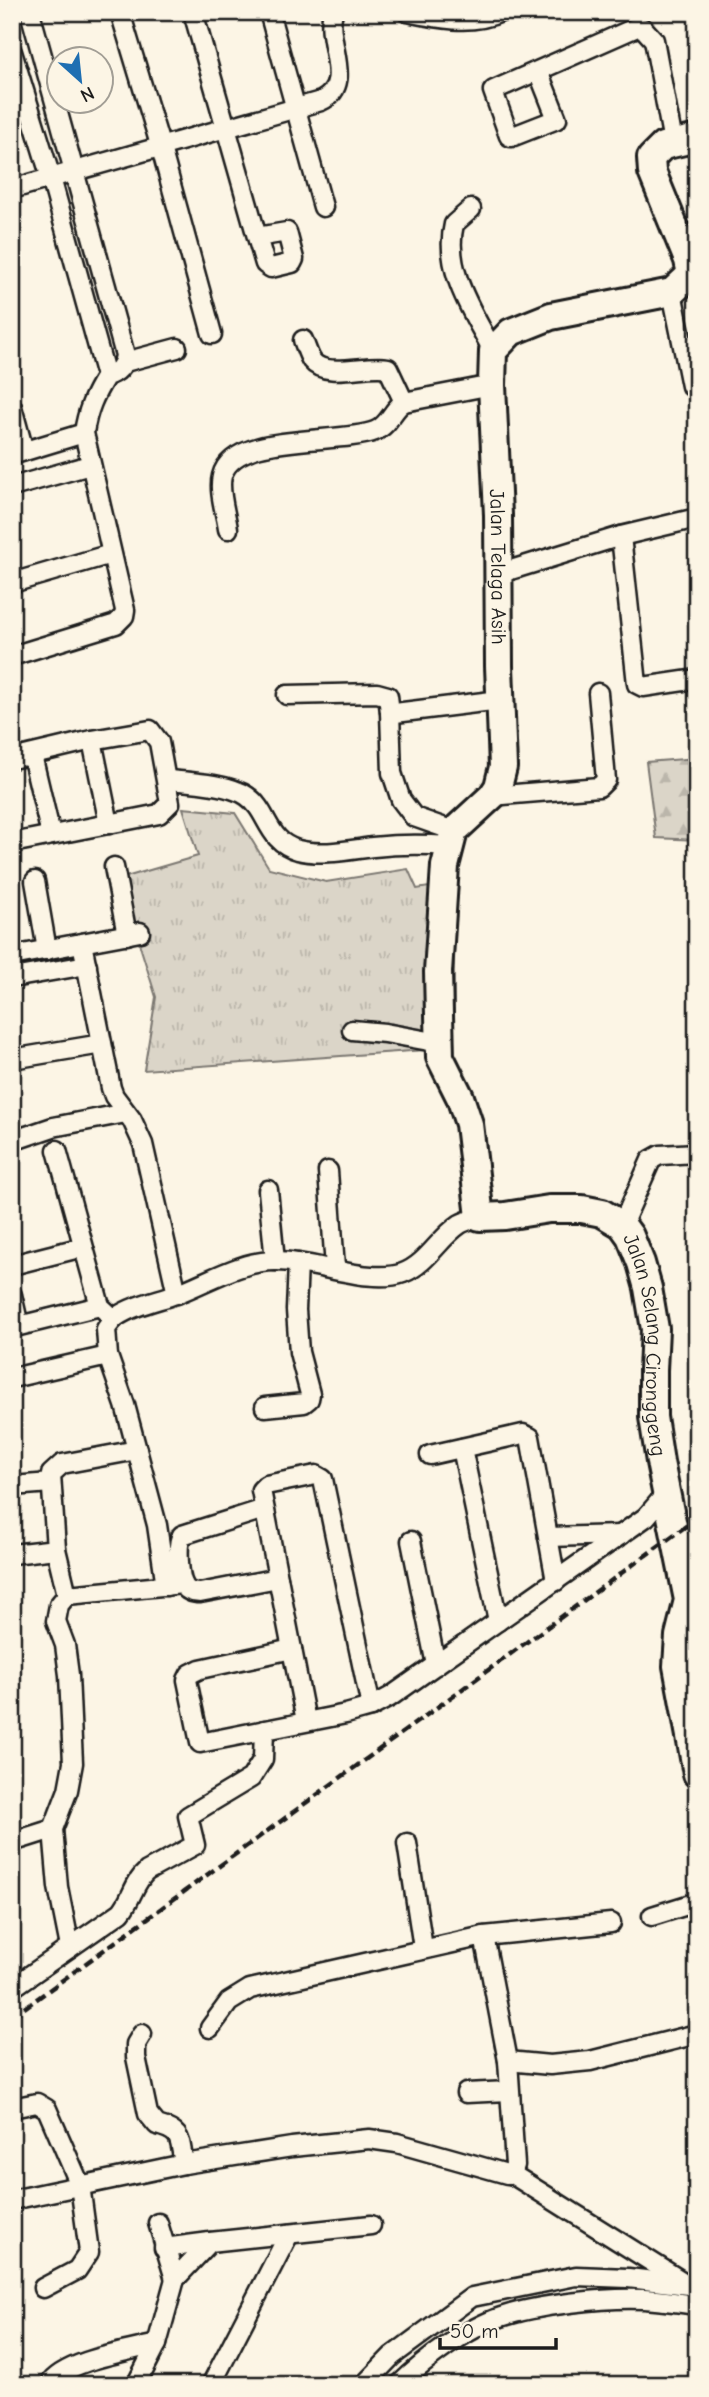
<svg xmlns="http://www.w3.org/2000/svg" width="709" height="2397" viewBox="0 0 709 2397" font-family="'Comic Neue',sans-serif">
<style>
.grass{fill:url(#grass-tufts);stroke:#7c7872;stroke-width:2}
.forest{fill:url(#forest-firs);stroke:#7c7872;stroke-width:2}
.lines{fill:none;stroke-linecap:round;stroke-linejoin:round}
.street-casing{stroke:#1c1c1c;stroke-width:23}
.secondary-casing{stroke:#1c1c1c;stroke-width:32}
.street{stroke:#fcf5e5;stroke-width:18}
.secondary{stroke:#fcf5e5;stroke-width:26}
.rail{stroke:#1c1c1c;stroke-width:4.5;stroke-dasharray:10 5;stroke-linecap:butt}
.labels{text-anchor:middle;stroke-width:5;stroke-linejoin:round;paint-order:stroke}
.street-label{font-size:21px;fill:#1c1c1c;stroke:#fcf5e5}
</style>
<defs>
<pattern id="grass-tufts" width="24" height="20" patternUnits="userSpaceOnUse" patternTransform="scale(1.75)"><rect width="24" height="20" fill="#dbd5c8"/><path d="M3 7l-1-3M5 7V3M7 7l1-3M15 17l-1-3M17 17v-4M19 17l1-3" fill="none" stroke="#bbb6ab"/></pattern>
<pattern id="forest-firs" width="22" height="20" patternUnits="userSpaceOnUse" patternTransform="scale(1.75)"><rect width="22" height="20" fill="#dbd5c8"/><path d="M5 1l3.5 6h-7zM16 11l3.5 6h-7z" fill="#bbb6ab"/></pattern>
</defs>
<rect width="100%" height="100%" fill="#fcf5e5"/>
<filter id="ink" filterUnits="userSpaceOnUse"><feTurbulence type="fractalNoise" baseFrequency=".0143" numOctaves="2"/><feDisplacementMap in="SourceGraphic" scale="14" xChannelSelector="R" yChannelSelector="G"/><feConvolveMatrix kernelMatrix="1 2 1 2 8 2 1 2 1" color-interpolation-filters="sRGB"/></filter>
<g filter="url(#ink)">
<path class="grass" d="M183,808L235,813L269,868L326,882L408,869L417,889L455,883L453,1048L144,1070L156,997L119,879L198,856Z"/>
<path class="forest" d="M697,758V840L656,838L646,762Z"/>
<g class="lines">
<defs>
<g id="street">
<path d="M120,12L161,148L212,334"/>
<path d="M193,12L257,237L265,264L271,268L292,263L294,259L287,232L257,237"/>
<path d="M269,12L323,207"/>
<path d="M407,12C438,18 470,26 501,12"/>
<path d="M12,52L51,178L106,376"/>
<path d="M538,71L557,119L511,137L509,136L493,91L494,90L637,27L643,28L654,40L673,142"/>
<path d="M12,189L321,101C356,84 324,41 333,12"/>
<path d="M471,209L454,224C443,270 473,312 493,351"/>
<path d="M672,292L691,386"/>
<path d="M303,340C306,347 308,355 312,361C326,379 368,363 388,368L404,402"/>
<path d="M125,362L177,348"/>
<path d="M12,407L24,451"/>
<path d="M12,455L84,433"/>
<path d="M12,487L90,465"/>
<path d="M228,529C226,514 218,491 222,476C233,431 339,445 375,431C390,425 392,409 404,402L492,385"/>
<path d="M621,536L637,684L643,687L697,679"/>
<path d="M498,574L621,536L697,518"/>
<path d="M12,583L111,554"/>
<path d="M12,656L116,624L124,616L125,610L84,433C87,411 94,395 106,376C117,373 124,367 125,355L30,12"/>
<path d="M287,695L377,693L388,696L390,712L395,713L500,700"/>
<path d="M390,712L392,773L401,800L414,817L454,831"/>
<path d="M92,740L109,824"/>
<path d="M32,755L51,835"/>
<path d="M12,759L92,740L150,730L159,742L170,803L159,814L12,843"/>
<path d="M168,780C189,782 230,784 247,796C269,811 266,841 298,850C322,856 349,850 373,847C399,844 423,844 449,846"/>
<path d="M492,796L599,787L606,780L598,693"/>
<path d="M114,867L127,935"/>
<path d="M35,881L47,950"/>
<path d="M82,943L111,1088L114,1096L132,1120L143,1144L177,1294"/>
<path d="M12,956L140,932"/>
<path d="M12,978L87,965"/>
<path d="M352,1030L385,1033L440,1043"/>
<path d="M12,1059L102,1044"/>
<path d="M12,1141L53,1127L126,1113"/>
<path d="M57,1150L100,1306L114,1319"/>
<path d="M328,1171L335,1268"/>
<path d="M268,1190L275,1261"/>
<path d="M622,1225L651,1160L660,1155L697,1153"/>
<path d="M12,1265L83,1247"/>
<path d="M12,1295L19,1326L100,1306"/>
<path d="M12,1378L108,1356"/>
<path d="M265,1407L304,1403L309,1399L310,1394L299,1352L296,1310L298,1263"/>
<path d="M462,1448L498,1621"/>
<path d="M430,1455L523,1434L530,1437L556,1581"/>
<path d="M12,1486L51,1483"/>
<path d="M264,1509L182,1535C176,1544 179,1577 184,1586C188,1592 193,1593 200,1593L278,1578"/>
<path d="M548,1537L621,1535"/>
<path d="M411,1541L436,1665"/>
<path d="M12,1554L56,1549"/>
<path d="M166,1586L157,1525L125,1405L108,1356L106,1329C109,1325 112,1320 116,1317C134,1305 156,1301 176,1294C208,1282 242,1260 277,1261C314,1261 371,1285 403,1273C427,1264 439,1238 460,1224C465,1221 473,1219 480,1217"/>
<path d="M67,1595L56,1549L51,1474L62,1464L137,1450"/>
<path d="M292,1649L200,1669L190,1674L187,1680L200,1743L346,1714L371,1707L390,1697L646,1517L665,1495"/>
<path d="M306,1721L261,1490L266,1485L316,1475L323,1479L371,1707"/>
<path d="M12,1842L53,1829"/>
<path d="M407,1843L423,1948"/>
<path d="M652,1916L697,1902"/>
<path d="M484,1936L611,1923"/>
<path d="M70,1947L58,1887L53,1829L68,1790L73,1763L69,1675L65,1645L56,1621L59,1605L67,1595L183,1584"/>
<path d="M12,1988L121,1912C132,1899 134,1882 147,1871L195,1845L188,1816L251,1778L263,1759L264,1730"/>
<path d="M142,2034L136,2044V2057L148,2114L157,2125C183,2132 179,2139 184,2164"/>
<path d="M508,2061L550,2065L590,2061L697,2034"/>
<path d="M466,2093L509,2091"/>
<path d="M12,2108L37,2103L47,2109L80,2185L89,2252L77,2270L43,2288"/>
<path d="M510,2173L685,2283"/>
<path d="M12,2200L184,2164L292,2147L369,2139L397,2143L507,2174L513,2171L515,2165L508,2061L484,1936L250,1989L229,2002L210,2028"/>
<path d="M158,2223L175,2279"/>
<path d="M164,2248L210,2242"/>
<path d="M49,2385C63,2361 130,2351 157,2344L175,2279L210,2242L371,2225"/>
<path d="M136,2385L157,2344"/>
<path d="M211,2385L289,2234"/>
<path d="M364,2385L392,2356L472,2297L576,2276L628,2278L697,2286"/>
<path d="M399,2385C425,2360 467,2328 501,2317C536,2305 606,2297 644,2299C661,2300 679,2303 697,2305"/>
</g>
<g id="secondary">
<path id="s1" d="M697,138L663,146L651,158L652,172L688,260L690,270L688,277L672,292L551,316L511,332L493,351L492,385L498,515L499,666L503,767L498,787L492,796L454,831L445,866L438,972L440,1057L460,1097L469,1124L480,1217L505,1216L549,1209H582L602,1213L622,1225L630,1236L641,1263L648,1288L655,1329L653,1370V1417L660,1462L688,1600L679,1636L677,1666L697,1774"/>
</g>
</defs>
<use href="#street" class="street-casing"/>
<use href="#secondary" class="secondary-casing"/>
<use href="#street" class="street"/>
<use href="#secondary" class="secondary"/>
<path class="rail" d="M12,2017L697,1518"/>
</g>
</g>
<g class="labels">
<g class="street-label">
<text dy="7" stroke="none"><textPath href="#s1" startOffset="609">Jalan Telaga Asih</textPath></text>
<text dy="7" stroke="none"><textPath href="#s1" startOffset="1558">Jalan Selang Cironggeng</textPath></text>
</g>
</g>
<rect width="709" height="2397" fill="none" stroke="#fcf5e5" stroke-width="42"/>
<rect x="21" y="21" width="667" height="2355" fill="none" stroke="#1c1c1c" stroke-width="2.5" filter="url(#ink)"/>
<g transform="translate(80 80) rotate(153)"><circle r="33" fill="#fcf5e5" stroke="#a29e95" stroke-width="2"/>
<path d="M0-5L12 26L0 18L-12 26Z" fill="#1f6fb2"/>
<text y="-10" font-size="19" font-weight="bold" text-anchor="middle" fill="#1c1c1c">N</text>
</g>
<path d="M440 2338v10h116v-10" fill="none" stroke="#1c1c1c" stroke-width="3.5"/>
<text x="450" y="2338" font-size="21" fill="#1c1c1c" stroke="#fcf5e5" stroke-width="5" paint-order="stroke">50 m</text>
</svg>
